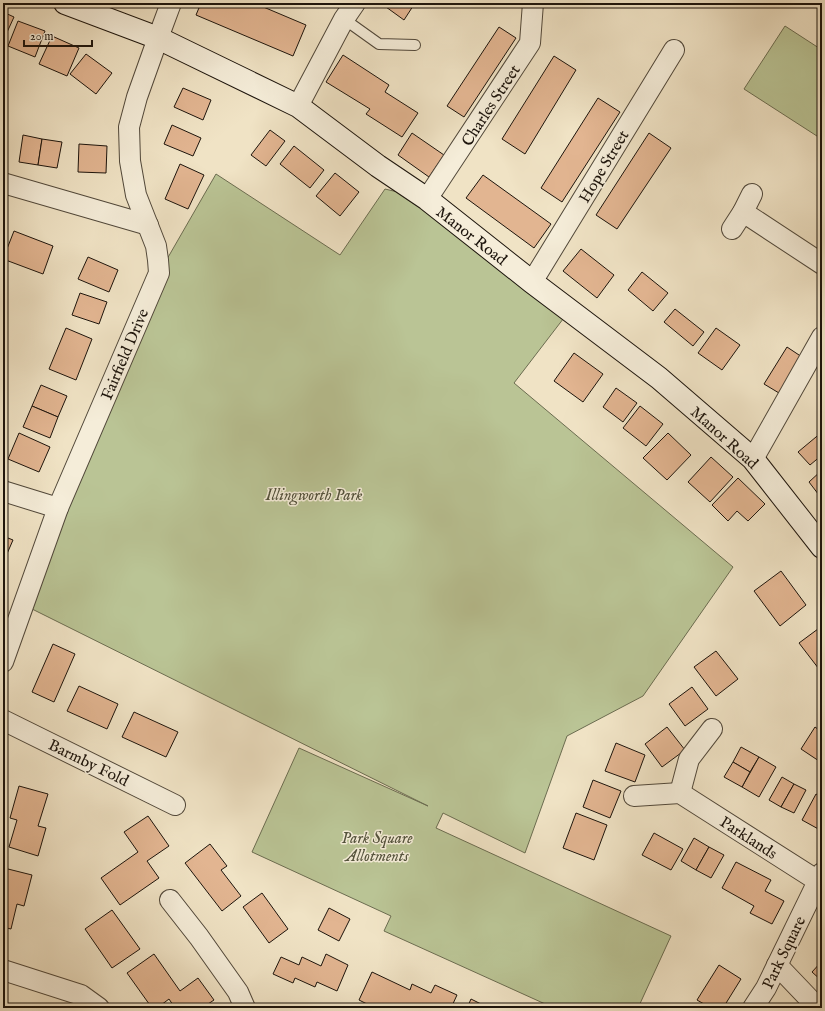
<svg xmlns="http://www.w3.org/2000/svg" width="825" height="1011" viewBox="0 0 825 1011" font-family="'IM FELL English',serif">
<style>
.green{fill:#bac495;stroke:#6b6c50}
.building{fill:#e2b591;stroke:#1c140c}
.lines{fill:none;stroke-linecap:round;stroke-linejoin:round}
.lane-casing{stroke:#51483a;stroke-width:12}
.street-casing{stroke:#51483a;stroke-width:22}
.secondary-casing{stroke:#1c140c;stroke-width:24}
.lane{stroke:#f5edd9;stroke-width:10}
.street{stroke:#f5edd9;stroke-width:20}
.secondary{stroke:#f5edd9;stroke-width:22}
.labels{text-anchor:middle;stroke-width:3;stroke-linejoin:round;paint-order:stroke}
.street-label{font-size:16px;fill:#1c140c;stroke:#f5edd9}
.park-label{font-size:16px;font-style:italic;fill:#53523c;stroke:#f5edd9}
</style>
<rect width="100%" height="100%" fill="#f0e3c5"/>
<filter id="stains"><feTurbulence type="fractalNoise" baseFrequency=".005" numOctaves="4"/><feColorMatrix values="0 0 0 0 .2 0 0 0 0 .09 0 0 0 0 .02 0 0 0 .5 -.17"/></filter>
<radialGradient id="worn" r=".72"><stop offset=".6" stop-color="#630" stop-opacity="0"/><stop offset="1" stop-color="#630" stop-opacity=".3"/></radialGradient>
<g class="green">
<path d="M785,26L822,50V134L820,138L744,89Z"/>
<path d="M216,174L340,255L385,189L427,199L570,310L514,383L733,567L643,696L567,736L525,853L443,813L436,828L671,936L638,1008H554L384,931L391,916L252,852L299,748L428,806L24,605L159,273Z"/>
</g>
<g class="building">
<path d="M201,3H254L306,25L293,56L196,15Z"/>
<path d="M389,3H415L404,20L386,7Z"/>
<path d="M3,12L14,17L3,41Z"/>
<path d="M18,21L45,31L35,57L8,46Z"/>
<path d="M499,27L516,38L464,117L447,106Z"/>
<path d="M52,36L79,48L67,76L39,64Z"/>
<path d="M86,54L112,73L96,94L70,74Z"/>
<path d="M343,55L389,85L385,92L418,113L402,137L366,114L370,109L326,82Z"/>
<path d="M554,56L576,70L525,154L502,139Z"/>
<path d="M183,88L211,100L203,120L174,107Z"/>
<path d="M598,98L620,112L562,202L541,188Z"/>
<path d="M3,109L7,110L3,138Z"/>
<path d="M172,125L201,138L193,156L164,144Z"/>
<path d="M270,130L285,141L266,166L251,155Z"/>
<path d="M412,133L444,155L429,177L398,155Z"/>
<path d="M649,133L671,148L617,229L596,215Z"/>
<path d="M23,135L42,139L38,165L19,162Z"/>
<path d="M42,139L62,142L57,168L38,165Z"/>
<path d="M79,144L107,146L106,173L78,172Z"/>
<path d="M294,146L324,170L310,188L280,164Z"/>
<path d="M180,164L204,175L188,209L165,199Z"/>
<path d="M335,173L359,192L340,216L316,196Z"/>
<path d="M483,175L551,224L534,248L466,198Z"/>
<path d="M14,231L53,246L43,274L3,259Z"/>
<path d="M581,249L614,275L597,298L563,271Z"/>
<path d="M88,257L118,270L109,292L78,279Z"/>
<path d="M642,272L668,293L653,311L628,290Z"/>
<path d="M80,293L107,302L99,324L72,315Z"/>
<path d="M675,309L704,332L693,346L664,322Z"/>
<path d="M66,328L92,339L76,380L49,369Z"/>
<path d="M716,328L740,345L722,370L698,353Z"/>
<path d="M787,347L802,357L779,393L764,384Z"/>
<path d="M574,353L603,374L583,402L554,381Z"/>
<path d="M41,385L67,396L58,417L32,406Z"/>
<path d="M616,388L637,403L623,422L603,407Z"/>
<path d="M32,406L58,417L50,438L23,427Z"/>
<path d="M640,406L663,424L646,446L623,428Z"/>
<path d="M822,432V455L810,465L798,452Z"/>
<path d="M19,433L50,447L39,472L8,459Z"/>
<path d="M668,433L691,455L667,480L643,458Z"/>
<path d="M711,457L733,477L710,502L688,482Z"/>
<path d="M822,470V499L809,482Z"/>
<path d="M738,478L765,504L748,521L737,511L728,521L712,505Z"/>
<path d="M3,536L13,540L3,563Z"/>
<path d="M781,571L806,605L780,626L754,591Z"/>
<path d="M822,626V673L799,643Z"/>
<path d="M53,644L75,654L54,702L32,692Z"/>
<path d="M716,651L738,679L716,696L694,667Z"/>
<path d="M79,686L118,704L107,729L67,711Z"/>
<path d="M692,687L708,709L685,726L669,704Z"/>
<path d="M134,712L178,732L166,757L122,737Z"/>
<path d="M667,727L685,750L662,767L645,744Z"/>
<path d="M815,727L822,732V763L801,749Z"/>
<path d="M616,743L645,755L635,782L605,771Z"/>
<path d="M741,747L759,757L750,772L733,762Z"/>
<path d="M759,757L776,767L759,797L742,787Z"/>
<path d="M733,762L750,772L742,787L724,777Z"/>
<path d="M782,777L794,784L781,807L769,800Z"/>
<path d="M593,780L621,791L610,818L583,807Z"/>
<path d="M794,784L806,790L794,813L781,807Z"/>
<path d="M19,786L48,794L38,826L46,828L38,856L9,847L17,820L10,818Z"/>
<path d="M816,794L822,797V831L802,820Z"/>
<path d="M576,813L607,825L594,860L563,848Z"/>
<path d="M148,816L169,846L147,861L159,878L120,905L101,878L138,852L124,832Z"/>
<path d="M654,833L683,849L671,870L642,855Z"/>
<path d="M694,838L709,847L696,870L681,861Z"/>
<path d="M210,844L227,866L221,870L241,896L222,911L185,863Z"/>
<path d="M709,847L724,855L711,878L696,870Z"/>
<path d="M736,862L771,880L765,891L784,901L772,924L750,913L754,906L722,888Z"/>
<path d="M4,868L32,875L24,906L17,904L11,929L3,927V873Z"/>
<path d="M262,893L288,929L269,943L243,907Z"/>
<path d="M329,908L350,919L339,941L318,930Z"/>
<path d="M112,910L140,949L112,968L85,929Z"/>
<path d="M154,954L180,991L198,978L214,1000L202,1008H175L169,999L157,1008H152L127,973Z"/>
<path d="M326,954L348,965L337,991L317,982L315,987L295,978L293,983L273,974L281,957L299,965L302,957L321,966Z"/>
<path d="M822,961V981L812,972Z"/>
<path d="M719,965L741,979L723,1008H711L697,1000Z"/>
<path d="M372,972L410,990L412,984L431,993L435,985L457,995L451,1008H408L405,1007V1008H390L382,1004L381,1008H375L359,1000Z"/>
<path d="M471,999L489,1008H467Z"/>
</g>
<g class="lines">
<defs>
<path id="lane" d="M344,19L379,44L415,45"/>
<g id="street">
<path d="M298,106L344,19L355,3"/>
<path d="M3,183L148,225"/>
<path d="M427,199L530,43L533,3"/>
<path d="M743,212L822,264"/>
<path d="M732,229L743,212L752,194"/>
<path d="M532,282L674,50"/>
<path d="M753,459L822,337"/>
<path d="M3,491L58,508"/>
<path d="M3,662L58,508L159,273L158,260L156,246L136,195L130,161L129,127L137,97L158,38L171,3"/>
<path d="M3,720L175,805"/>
<path d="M680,793L689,759L712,729"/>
<path d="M634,796L680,793L818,881"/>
<path d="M170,900L199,937L238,992L245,1008"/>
<path d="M777,965L818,1008"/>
<path d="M3,970L81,995L99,1008"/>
<path d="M753,1008L766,988L822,873"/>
</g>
<path id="secondary" d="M65,3L158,38L298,106L378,166L427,199L532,282L659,378L753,459L822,547"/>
</defs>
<use href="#lane" class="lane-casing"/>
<use href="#street" class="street-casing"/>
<use href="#secondary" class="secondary-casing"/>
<use href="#lane" class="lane"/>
<use href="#street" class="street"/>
<use href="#secondary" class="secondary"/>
</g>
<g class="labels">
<g class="street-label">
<text transform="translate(490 105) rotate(-57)" y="6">Charles Street</text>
<text transform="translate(603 166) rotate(-59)" y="6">Hope Street</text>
<text transform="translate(472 235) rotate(38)" y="6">Manor Road</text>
<text transform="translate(124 354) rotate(-67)" y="6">Fairfield Drive</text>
<text transform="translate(725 437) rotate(42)" y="6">Manor Road</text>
<text transform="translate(89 762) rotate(26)" y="6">Barmby Fold</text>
<text transform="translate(749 837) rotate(33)" y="6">Parklands</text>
<text transform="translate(783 952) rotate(-64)" y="6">Park Square</text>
</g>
<g class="park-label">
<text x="314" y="500">Illingworth Park</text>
<text x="377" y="843">Park Square<tspan x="377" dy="18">Allotments</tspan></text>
</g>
</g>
<rect width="825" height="1011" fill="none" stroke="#f0e3c5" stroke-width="16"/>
<rect x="4" y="4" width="817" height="1003" fill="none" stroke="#1c140c" stroke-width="2"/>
<rect x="8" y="8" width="809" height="995" fill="none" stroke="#1c140c"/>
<path d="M24 40v6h68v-6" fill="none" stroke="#1c140c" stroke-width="2"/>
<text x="30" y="40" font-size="12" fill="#1c140c" stroke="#f5edd9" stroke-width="3" paint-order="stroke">20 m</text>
<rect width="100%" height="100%" filter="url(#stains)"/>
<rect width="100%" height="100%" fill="url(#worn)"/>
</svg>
